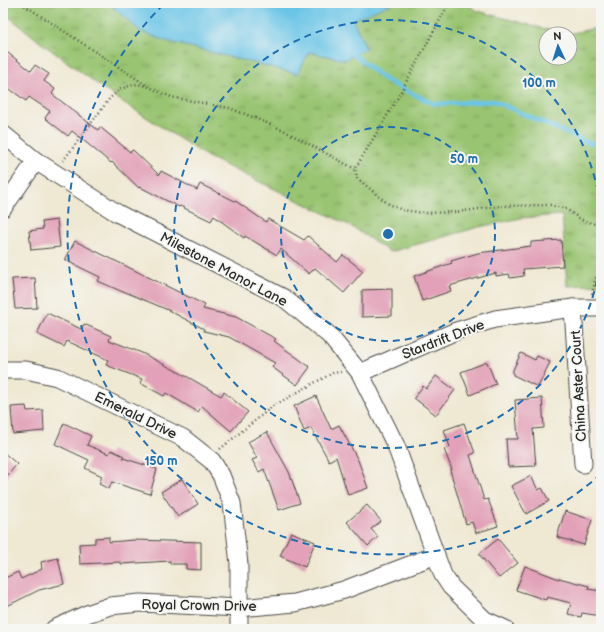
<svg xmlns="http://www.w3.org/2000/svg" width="604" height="632" viewBox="0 0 604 632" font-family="'Balsamiq Sans',sans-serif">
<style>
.park{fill:url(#park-tufts);stroke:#62784e}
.water{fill:#69c4e7;stroke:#4a7889}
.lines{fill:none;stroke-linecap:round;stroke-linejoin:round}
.stream{stroke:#69c4e7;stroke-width:4.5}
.building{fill:#e2a1b8}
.minor-casing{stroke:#484744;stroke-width:19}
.path{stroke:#484744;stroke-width:2.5;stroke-dasharray:1 3;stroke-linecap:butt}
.minor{stroke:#fff;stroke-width:17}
.ring{fill:none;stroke:#1f6fb2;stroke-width:2;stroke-dasharray:7 5}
.labels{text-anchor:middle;stroke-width:4;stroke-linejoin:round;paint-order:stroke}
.street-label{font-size:14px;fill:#2b2b2b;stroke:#f6f6f2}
.centre{fill:#1f6fb2;stroke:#f6f6f2;stroke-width:2}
.ring-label{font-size:12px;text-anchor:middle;font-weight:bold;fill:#1f6fb2;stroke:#f6f6f2;stroke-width:4;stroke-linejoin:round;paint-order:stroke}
</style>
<defs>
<pattern id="park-tufts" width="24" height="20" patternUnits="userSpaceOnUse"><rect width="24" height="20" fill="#99c471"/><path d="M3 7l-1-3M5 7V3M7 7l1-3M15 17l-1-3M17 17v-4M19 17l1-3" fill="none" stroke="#7d9f5d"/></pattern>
</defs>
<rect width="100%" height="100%" fill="#f6f6f2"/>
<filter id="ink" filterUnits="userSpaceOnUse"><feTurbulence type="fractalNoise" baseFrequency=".025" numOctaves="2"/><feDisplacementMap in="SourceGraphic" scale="8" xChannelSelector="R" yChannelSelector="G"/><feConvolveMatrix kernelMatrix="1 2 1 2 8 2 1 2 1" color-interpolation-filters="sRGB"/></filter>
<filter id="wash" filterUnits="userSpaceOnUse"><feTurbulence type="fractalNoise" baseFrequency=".012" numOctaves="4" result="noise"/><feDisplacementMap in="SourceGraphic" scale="16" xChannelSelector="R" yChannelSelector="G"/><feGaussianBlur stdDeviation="0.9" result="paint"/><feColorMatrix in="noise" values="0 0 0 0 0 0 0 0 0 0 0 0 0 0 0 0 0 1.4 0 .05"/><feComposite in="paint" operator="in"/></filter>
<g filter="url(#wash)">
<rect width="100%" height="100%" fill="#efe8d2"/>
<path class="park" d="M3,3H464L478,11L564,34H546V58H570V34H568L601,27V285L567,286L562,215L521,218L479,227L390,252L349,225L208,157L115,97L44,45L3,12Z"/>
<path class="water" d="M111,3H393L353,20L366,48L345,60L309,52L298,74L166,41L140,31L115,9Z"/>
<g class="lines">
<path class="stream" d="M351,52L385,80L434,104L494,101L589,143L601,144"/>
</g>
<g id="blocks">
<g class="building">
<path d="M3,49L31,71L35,65L49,74L44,81L55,89L52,94L98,130L100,127L130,152L133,150L159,175L161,171L197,190L200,184L237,202L266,222L268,219L304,240L308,236L337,262L343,255L363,271L344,293L315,268L309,274L281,249L277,255L245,236L244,238L214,216L211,221L180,206L179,207L140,187L139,188L112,162L111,163L72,131L68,136L45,118L50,111L29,97L26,101L3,84Z"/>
<path d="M57,220L60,247L31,250L29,231L43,229L42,222Z"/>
<path d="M561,240L563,266L523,269L524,276L510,278L509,274L496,276V273L449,286L451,291L422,301L414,276L452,263L451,261L478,253L531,246V242Z"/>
<path d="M75,241L205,305L203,309L236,317L276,339L274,341L310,367L297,385L272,367L275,363L229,337L204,331V329L168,310L123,291V292L98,281L100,277L65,260Z"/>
<path d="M35,278L37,308L15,309L12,279Z"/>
<path d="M392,289V316L362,317V290Z"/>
<path d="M47,313L81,329L84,324L111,336L109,340L142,353L186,376L221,396L224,392L248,412L231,431L202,406L198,412L166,393L164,396L140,383L142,379L106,365L108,360L67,341L64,347L37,334Z"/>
<path d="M521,353L535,360L537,356L550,362L538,387L513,375V370Z"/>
<path d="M487,362L496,384L470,395L461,372Z"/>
<path d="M436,376L455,390L436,415L414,398L423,386L426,389Z"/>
<path d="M316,396L331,429L339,425L358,460L368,488L348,495L336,457L329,461L311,428L304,431L294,406Z"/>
<path d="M542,398L544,428L533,429L536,466L508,467L506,439H518L515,400Z"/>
<path d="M26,406L27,411L43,410L44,431L13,434L11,407Z"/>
<path d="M64,423L91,436L87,445L109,454L111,450L124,456L123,458L157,469L150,494L112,482L109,489L99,484L102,476L85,468L89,460L55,444Z"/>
<path d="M464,423L475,453L470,455L484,500L488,499L498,526L476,533L472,522L466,524L450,470H452L444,449L450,447L444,430Z"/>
<path d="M267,432L289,472L300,503L279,510L264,469L259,472L252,460L257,458L248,442Z"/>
<path d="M3,452L17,464L3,481Z"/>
<path d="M531,476L538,490L542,488L549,501L526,514L511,486Z"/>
<path d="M182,479L198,504L178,517L161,492Z"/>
<path d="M367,505L381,521L371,529L378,537L368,546L347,522Z"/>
<path d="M565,511L592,520L584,545L557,537Z"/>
<path d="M291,532L315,542L305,567L280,556Z"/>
<path d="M109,537V542L134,540L201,542V570L186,569V564H170V561L121,564V562L80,564L79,544L95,543V538Z"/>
<path d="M498,539L518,563L499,578L479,554Z"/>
<path d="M58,558L64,584L39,590L3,608V579L18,572L21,579L42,569L41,562Z"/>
<path d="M525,566L559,579V578L589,586L588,589L601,591V616L582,613L581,617L568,614L571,603L547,597L546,600L516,590Z"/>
</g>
</g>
</g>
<g filter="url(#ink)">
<use href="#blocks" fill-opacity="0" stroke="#484744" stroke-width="1"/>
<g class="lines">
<defs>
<g id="minor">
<path d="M3,134L36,161L117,213L284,298L329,335L360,373L396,446L443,575L451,587L485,620L505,629"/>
<path d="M3,208L36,161"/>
<path d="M573,308L583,464"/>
<path d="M3,370H26L57,377L183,438L212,461L221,475L232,503L239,564V629"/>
<path d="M360,373L456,331L495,319L573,308H601"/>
<path d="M54,629L87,614L110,606L140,603L239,608L295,603L344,590L436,555"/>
</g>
</defs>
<use href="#minor" class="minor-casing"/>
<g class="path">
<path d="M21,3L149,87L171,97L229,108L253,117L283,130L355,169"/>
<path d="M449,3L397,99L355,169L357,178L387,203L402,210L425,213L457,212L500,206L550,205L566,209L582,220L601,226"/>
<path d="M63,161L110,98L121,89L129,86L137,84L146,86"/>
<path d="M592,294L596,278L601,271"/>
<path d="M220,449L273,406L314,383L333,373L341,372"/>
</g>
<use href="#minor" class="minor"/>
</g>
</g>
<g class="ring">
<circle cx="388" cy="234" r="107"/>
<path d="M601 256A214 214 0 1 1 601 212"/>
<path d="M601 474A321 321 0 0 1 165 3"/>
</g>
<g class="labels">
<g class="street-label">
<text transform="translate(224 269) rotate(28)" y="5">Milestone Manor Lane</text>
<text transform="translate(443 339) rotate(-21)" y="5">Stardrift Drive</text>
<text transform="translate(578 386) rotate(-93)" y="5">China Aster Court</text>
<text transform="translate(136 415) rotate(26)" y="5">Emerald Drive</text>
<text transform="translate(199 605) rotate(1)" y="5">Royal Crown Drive</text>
</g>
</g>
<circle cx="388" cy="234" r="6" class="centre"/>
<g class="ring-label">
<text x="539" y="87">100 m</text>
<text x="464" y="163">50 m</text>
<text x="161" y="465">150 m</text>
</g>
<rect width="604" height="632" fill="none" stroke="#f6f6f2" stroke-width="16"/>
<g transform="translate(558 46) rotate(356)"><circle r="19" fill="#f6f6f2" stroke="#a5a5a2"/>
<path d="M0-3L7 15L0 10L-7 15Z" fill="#1f6fb2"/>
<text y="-6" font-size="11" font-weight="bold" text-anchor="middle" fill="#2b2b2b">N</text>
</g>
</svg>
